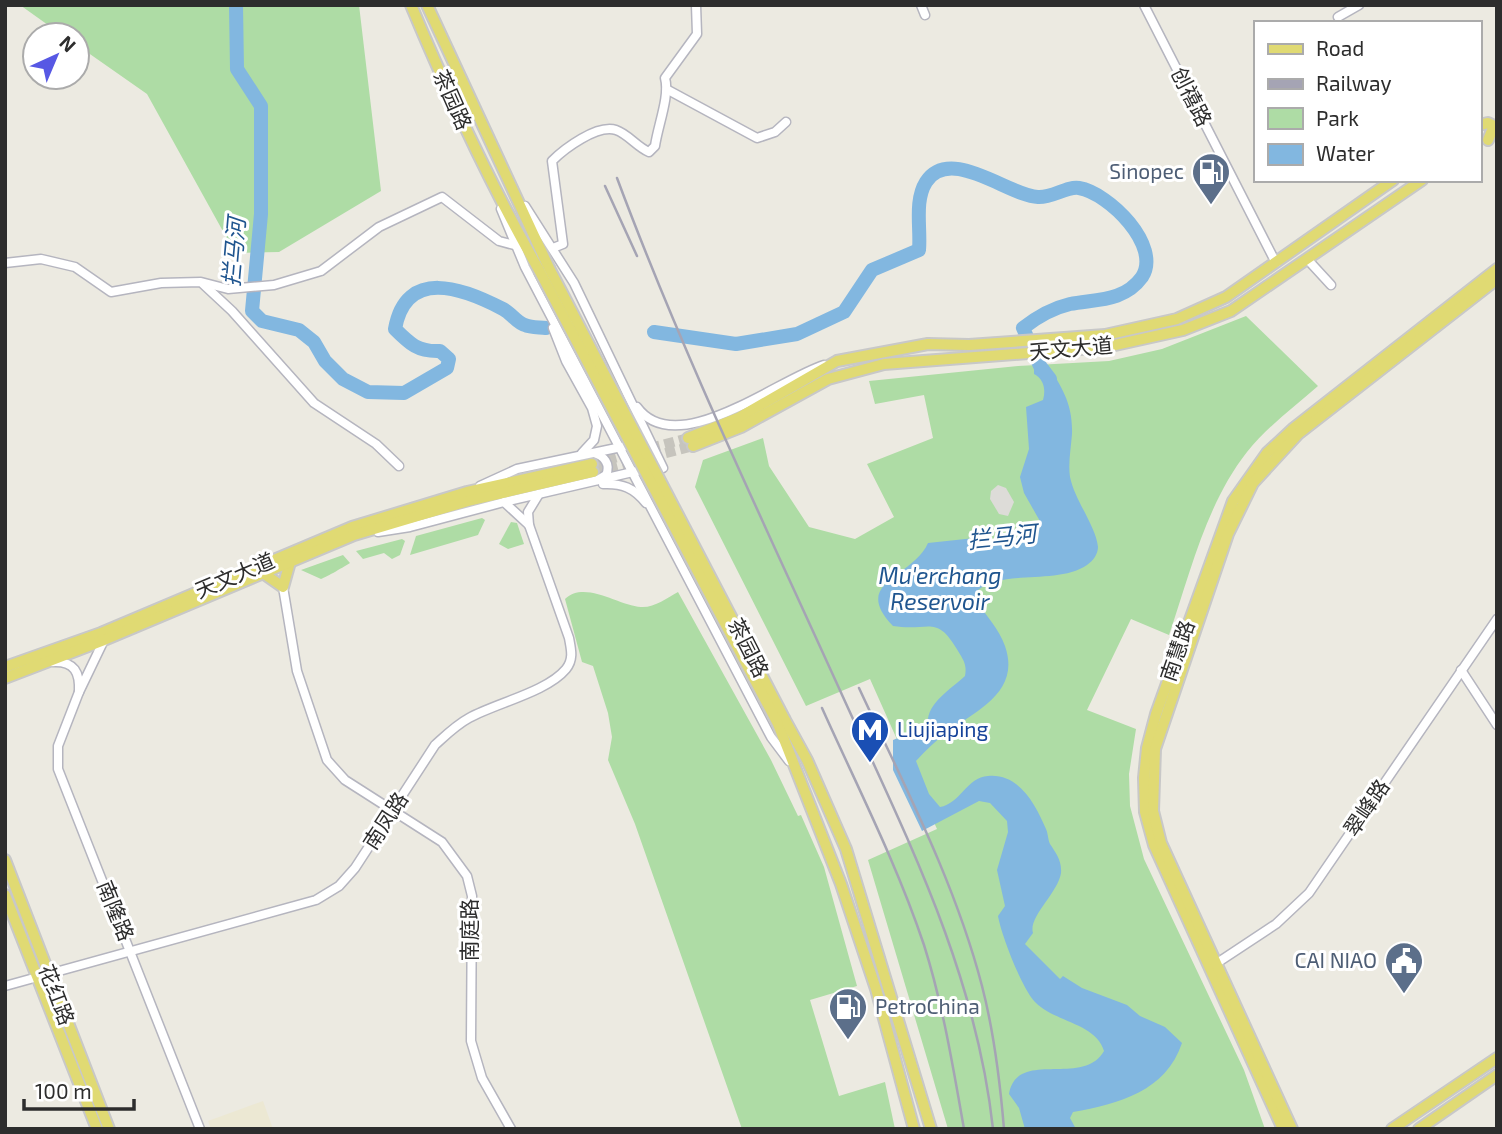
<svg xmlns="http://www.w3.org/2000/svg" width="1502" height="1134" viewBox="0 0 1502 1134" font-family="'Exo 2','Noto Sans SC',sans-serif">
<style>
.education{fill:#ece8d3}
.green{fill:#aedca5}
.plaza{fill:#dddcd8}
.water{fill:#82b7e0}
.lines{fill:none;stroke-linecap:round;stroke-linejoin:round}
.river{stroke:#82b7e0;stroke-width:14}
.major-tunnel{stroke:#c6c4bd;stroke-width:10;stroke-dasharray:10 5;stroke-linecap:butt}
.minor-casing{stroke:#b5b5bf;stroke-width:11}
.major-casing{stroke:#c8c8c8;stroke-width:14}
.minor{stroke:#fff;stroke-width:8}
.major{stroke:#e0da73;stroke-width:10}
.rail{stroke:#a5a4b4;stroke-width:2.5}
.major-bridge-casing{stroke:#c8c8c8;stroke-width:14;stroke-linecap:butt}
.major-bridge{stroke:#e0da73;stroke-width:10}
.labels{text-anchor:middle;stroke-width:6;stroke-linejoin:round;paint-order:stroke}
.street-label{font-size:21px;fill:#2d2d2d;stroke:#fff}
.service-label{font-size:21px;fill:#4e5e75;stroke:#fff;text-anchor:end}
.transit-label{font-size:21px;fill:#164399;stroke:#fff;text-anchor:start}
.water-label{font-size:23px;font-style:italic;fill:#1f558f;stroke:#fff}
</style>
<rect width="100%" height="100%" fill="#eceae1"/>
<path class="education" d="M263,1101L273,1129H211L208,1121Z"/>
<g class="green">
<path d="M20,5H359L381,191L279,252L235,253L147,94L77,45V35H62Z"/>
<path d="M1246,316L1318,386C1294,407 1267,427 1247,452C1206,504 1190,574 1169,635L1131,619L1087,710L1136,729L1129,774L1130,806L1144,859L1244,1070L1265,1129H948L868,860L937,829L870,679L806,706L695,487L703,460L763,438L769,466L809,527L855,539L894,517L867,464L933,438L924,395L875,404L869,381L1018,366L1109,361L1162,349Z"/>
<path d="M482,518L485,520L478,535L410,555L416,536Z"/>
<path d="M511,522L517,523L524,544L508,549L499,544Z"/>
<path d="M402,539L405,541L400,555L392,559L384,553L363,559L356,551Z"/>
<path d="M343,555L350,563C345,566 327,577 321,579L301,570Z"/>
<path d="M678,592L771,760L798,816L801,815L824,867L857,986L810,1000L839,1096L885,1082L895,1129H742L635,824L608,760L612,737L608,713L593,666L582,662L565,599C585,580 619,606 641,607C654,608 667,598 678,592Z"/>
</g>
<path class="plaza" d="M998,485L1006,488L1014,502L1008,516L999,514L990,499L991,491Z"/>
<path class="water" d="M1034,365H1048C1062,388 1073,404 1072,434C1071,448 1068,463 1070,477C1075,501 1096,526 1098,547C1098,554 1093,561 1087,565C1058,585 1005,569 978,590L976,601C986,615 999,629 1005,646C1021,692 977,710 948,732C936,740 926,750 916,761L929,794L940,807C960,804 967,777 988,776C1020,773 1036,806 1046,829C1048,833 1048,840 1050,844C1056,853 1062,861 1061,873C1058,893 1028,917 1033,933L1025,944L1060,979L1063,976L1082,988L1127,1005L1140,1016L1165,1027L1182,1043C1166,1091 1119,1104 1073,1112L1070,1118L1076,1129H1025L1019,1108L1009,1094C1017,1048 1083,1088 1104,1051C1096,1023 1054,1022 1035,1002C1022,989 1001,934 998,916L1005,906L997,870L1008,832L1007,821L990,803L979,801L922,831L893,770V740L928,726C925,704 950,690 965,676C967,665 964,661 958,651C936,613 930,632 893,626C850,581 913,578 928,543L984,537L1016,545L1027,540L1041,523L1024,493L1020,477L1029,449L1026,407L1043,400C1046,390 1044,379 1034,374Z"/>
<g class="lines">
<g class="river">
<path d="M236,5L237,69L261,106V214L252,311L262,321L299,330L314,342L325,361L343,379L368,392L404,393L447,368L449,359L440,351C418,352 410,344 395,329C406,267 463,288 503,309C511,313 517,323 525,325C531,328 540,327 546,328"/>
<path d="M654,332L736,344L797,334L844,312L872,270L919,250C921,229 914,201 926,182C950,145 1009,196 1038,197C1052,198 1067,186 1079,188C1109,193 1162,246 1142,277C1124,302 1096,299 1070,304C1053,308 1037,317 1023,328L1040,366L1050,379"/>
</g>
<g class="major-tunnel">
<path d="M592,464L688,438"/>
<path d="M593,472L693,446"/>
</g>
<defs>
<g id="minor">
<path d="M921,5L925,15"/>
<path d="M1144,5L1276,263"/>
<path d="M1338,17L1359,5"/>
<path d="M668,90L757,138L775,132L786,122"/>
<path d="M525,206L574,283L663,468L650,470"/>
<path d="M501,209L525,267L771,737L789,761"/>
<path d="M553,248L563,244L552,161C564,149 597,124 616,130C628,134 637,147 649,152L655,146C658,125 670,96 665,78L697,34L696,5"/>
<path d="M1308,260L1331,285"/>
<path d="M5,263L41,259L75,267L111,292L161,283L201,282L228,289L274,285L321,271L379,227L442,197L499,241L514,245"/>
<path d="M203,284L232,311L314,403L376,444L399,466"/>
<path d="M553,328L566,361L592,408L597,426L594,440L582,453"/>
<path d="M637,407C676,461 777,380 824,365"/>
<path d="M594,453C604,456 611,464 606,475L598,480"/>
<path d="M603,484C622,483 634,488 646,503"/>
<path d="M480,486L517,469L626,446"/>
<path d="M504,502L529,525"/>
<path d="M378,532L410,527L504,502L637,471"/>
<path d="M283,587L297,671L327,760L345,780L442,842L467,876L472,896L471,1041L482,1078L511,1129"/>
<path d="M53,662C75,661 80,673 79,692L104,640"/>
<path d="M1461,670L1497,725"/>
<path d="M79,692L58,746V769L200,1129"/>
<path d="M1214,965L1276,924L1309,893L1497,619"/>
<path d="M5,986L316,900L339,886L355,868L435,745C446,735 456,725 469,718C496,703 547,692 566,669C574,659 571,649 569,638L529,525L528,512L539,494"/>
</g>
<g id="major">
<path d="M411,5C449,96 490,184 539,270"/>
<path d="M427,5L549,268"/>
<path d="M1479,125L1488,123L1494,126L1488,140"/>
<path d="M688,438L738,418L837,361L928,344L969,345L1105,335L1177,319L1226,297L1393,180"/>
<path d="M693,446L741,427L828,379L884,364L1106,347L1183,330L1231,311L1422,180"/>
<path d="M263,573L283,587L290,562"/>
<path d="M5,667L101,633L352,527L467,492L592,464"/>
<path d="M5,678L104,640L354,535L468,501L593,472"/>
<path d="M785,720L807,760L846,849L931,1129"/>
<path d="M778,724L841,884L876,989L914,1129"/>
<path d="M5,860L109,1129"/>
<path d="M5,895L97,1129"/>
<path d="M1283,1129L1154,845L1145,812L1144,778L1147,748L1156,714L1233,501L1267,453L1294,428L1497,269"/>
<path d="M1292,1129L1161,843L1153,811L1155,749L1228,534L1253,483L1298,434L1497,279"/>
<path d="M1392,1129L1497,1058"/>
<path d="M1419,1129L1497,1075"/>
</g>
</defs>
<use href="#minor" class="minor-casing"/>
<use href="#major" class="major-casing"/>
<use href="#minor" class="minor"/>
<use href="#major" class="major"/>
<g class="rail">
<path d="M617,178C683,355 765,525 843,697C907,838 976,972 993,1129"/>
<path d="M605,186L637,256"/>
<path d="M859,688C904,785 955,882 982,986C994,1032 1000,1081 1004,1129"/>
<path d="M822,708C857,786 897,864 924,945C943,1005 953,1067 964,1129"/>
</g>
<defs>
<g id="major-bridge">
<path d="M549,268L785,720"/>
<path d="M539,270L778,724"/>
</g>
</defs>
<use href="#major-bridge" class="major-bridge-casing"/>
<use href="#major-bridge" class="major-bridge"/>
</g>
<defs>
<symbol id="fuel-pin" viewBox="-11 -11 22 30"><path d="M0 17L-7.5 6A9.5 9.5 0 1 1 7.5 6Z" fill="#5c6f8a" stroke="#fff"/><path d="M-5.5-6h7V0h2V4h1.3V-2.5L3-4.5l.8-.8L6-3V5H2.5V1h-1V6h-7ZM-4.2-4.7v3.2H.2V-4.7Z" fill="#fff"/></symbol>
<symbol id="metro-pin" viewBox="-11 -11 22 30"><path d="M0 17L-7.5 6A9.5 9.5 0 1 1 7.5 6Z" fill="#1a4fb4" stroke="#fff"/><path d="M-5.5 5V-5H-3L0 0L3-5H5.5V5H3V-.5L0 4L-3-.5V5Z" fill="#fff"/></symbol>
<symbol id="civic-pin" viewBox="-11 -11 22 30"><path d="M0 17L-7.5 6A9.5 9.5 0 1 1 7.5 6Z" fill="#5c6f8a" stroke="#fff"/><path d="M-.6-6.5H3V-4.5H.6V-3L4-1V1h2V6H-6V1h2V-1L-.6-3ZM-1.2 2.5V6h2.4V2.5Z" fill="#fff"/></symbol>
</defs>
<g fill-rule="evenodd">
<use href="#fuel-pin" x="1189" y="150" width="44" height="60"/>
<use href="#metro-pin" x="848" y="708" width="44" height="60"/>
<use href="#civic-pin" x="1382" y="939" width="44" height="60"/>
<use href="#fuel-pin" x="826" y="985" width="44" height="60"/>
</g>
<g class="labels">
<g class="street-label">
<text transform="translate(1191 97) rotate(63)" y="7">创禧路</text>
<text transform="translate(452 100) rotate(66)" y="7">茶园路</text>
<text transform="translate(1071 349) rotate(-5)" y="7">天文大道</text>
<text transform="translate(235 576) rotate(-23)" y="7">天文大道</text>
<text transform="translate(748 648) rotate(63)" y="7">茶园路</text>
<text transform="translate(1178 651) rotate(-71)" y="7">南慧路</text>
<text transform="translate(1367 808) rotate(-56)" y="7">翠峰路</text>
<text transform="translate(386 821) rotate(-57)" y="7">南凤路</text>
<text transform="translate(115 911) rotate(68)" y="7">南隆路</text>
<text transform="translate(470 930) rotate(-90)" y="7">南庭路</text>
<text transform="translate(56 995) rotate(69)" y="7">花红路</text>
</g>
<g class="service-label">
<text x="1184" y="179">Sinopec</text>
<text x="1377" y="968">CAI NIAO</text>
<text x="875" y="1014" text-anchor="start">PetroChina</text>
</g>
<g class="transit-label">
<text x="897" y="737">Liujiaping</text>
</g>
<g class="water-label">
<text transform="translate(234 252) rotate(-85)" y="8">拦马河</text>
<text transform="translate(1002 537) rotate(-6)" y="8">拦马河</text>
<text x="940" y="584">Mu'erchang<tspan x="940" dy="26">Reservoir</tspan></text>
</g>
</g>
<rect width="1502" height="1134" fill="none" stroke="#2d2d2d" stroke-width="14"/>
<rect x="1254" y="21" width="228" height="161" fill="#ffffff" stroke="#ababab" stroke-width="2"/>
<rect x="1268" y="44" width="35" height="10" fill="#e0da73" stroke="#ababab" stroke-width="2"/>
<text x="1316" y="56" font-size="21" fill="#2d2d2d">Road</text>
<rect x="1268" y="79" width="35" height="10" fill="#a5a4b4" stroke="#ababab" stroke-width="2"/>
<text x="1316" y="91" font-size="21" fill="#2d2d2d">Railway</text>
<rect x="1268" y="108" width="35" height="21" fill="#aedca5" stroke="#ababab" stroke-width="2"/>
<text x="1316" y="126" font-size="21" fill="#2d2d2d">Park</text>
<rect x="1268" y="144" width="35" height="21" fill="#82b7e0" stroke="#ababab" stroke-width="2"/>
<text x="1316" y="161" font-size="21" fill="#2d2d2d">Water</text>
<g transform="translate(56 56) rotate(44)"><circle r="33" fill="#ffffff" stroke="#ababab" stroke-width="2"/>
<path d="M0-5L12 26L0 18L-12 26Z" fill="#5758e4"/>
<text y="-10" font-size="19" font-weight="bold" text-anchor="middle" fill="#2d2d2d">N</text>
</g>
<path d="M24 1099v10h110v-10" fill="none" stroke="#2d2d2d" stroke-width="3.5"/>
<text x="35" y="1099" font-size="21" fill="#2d2d2d" stroke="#ffffff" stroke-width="5" paint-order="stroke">100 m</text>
</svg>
